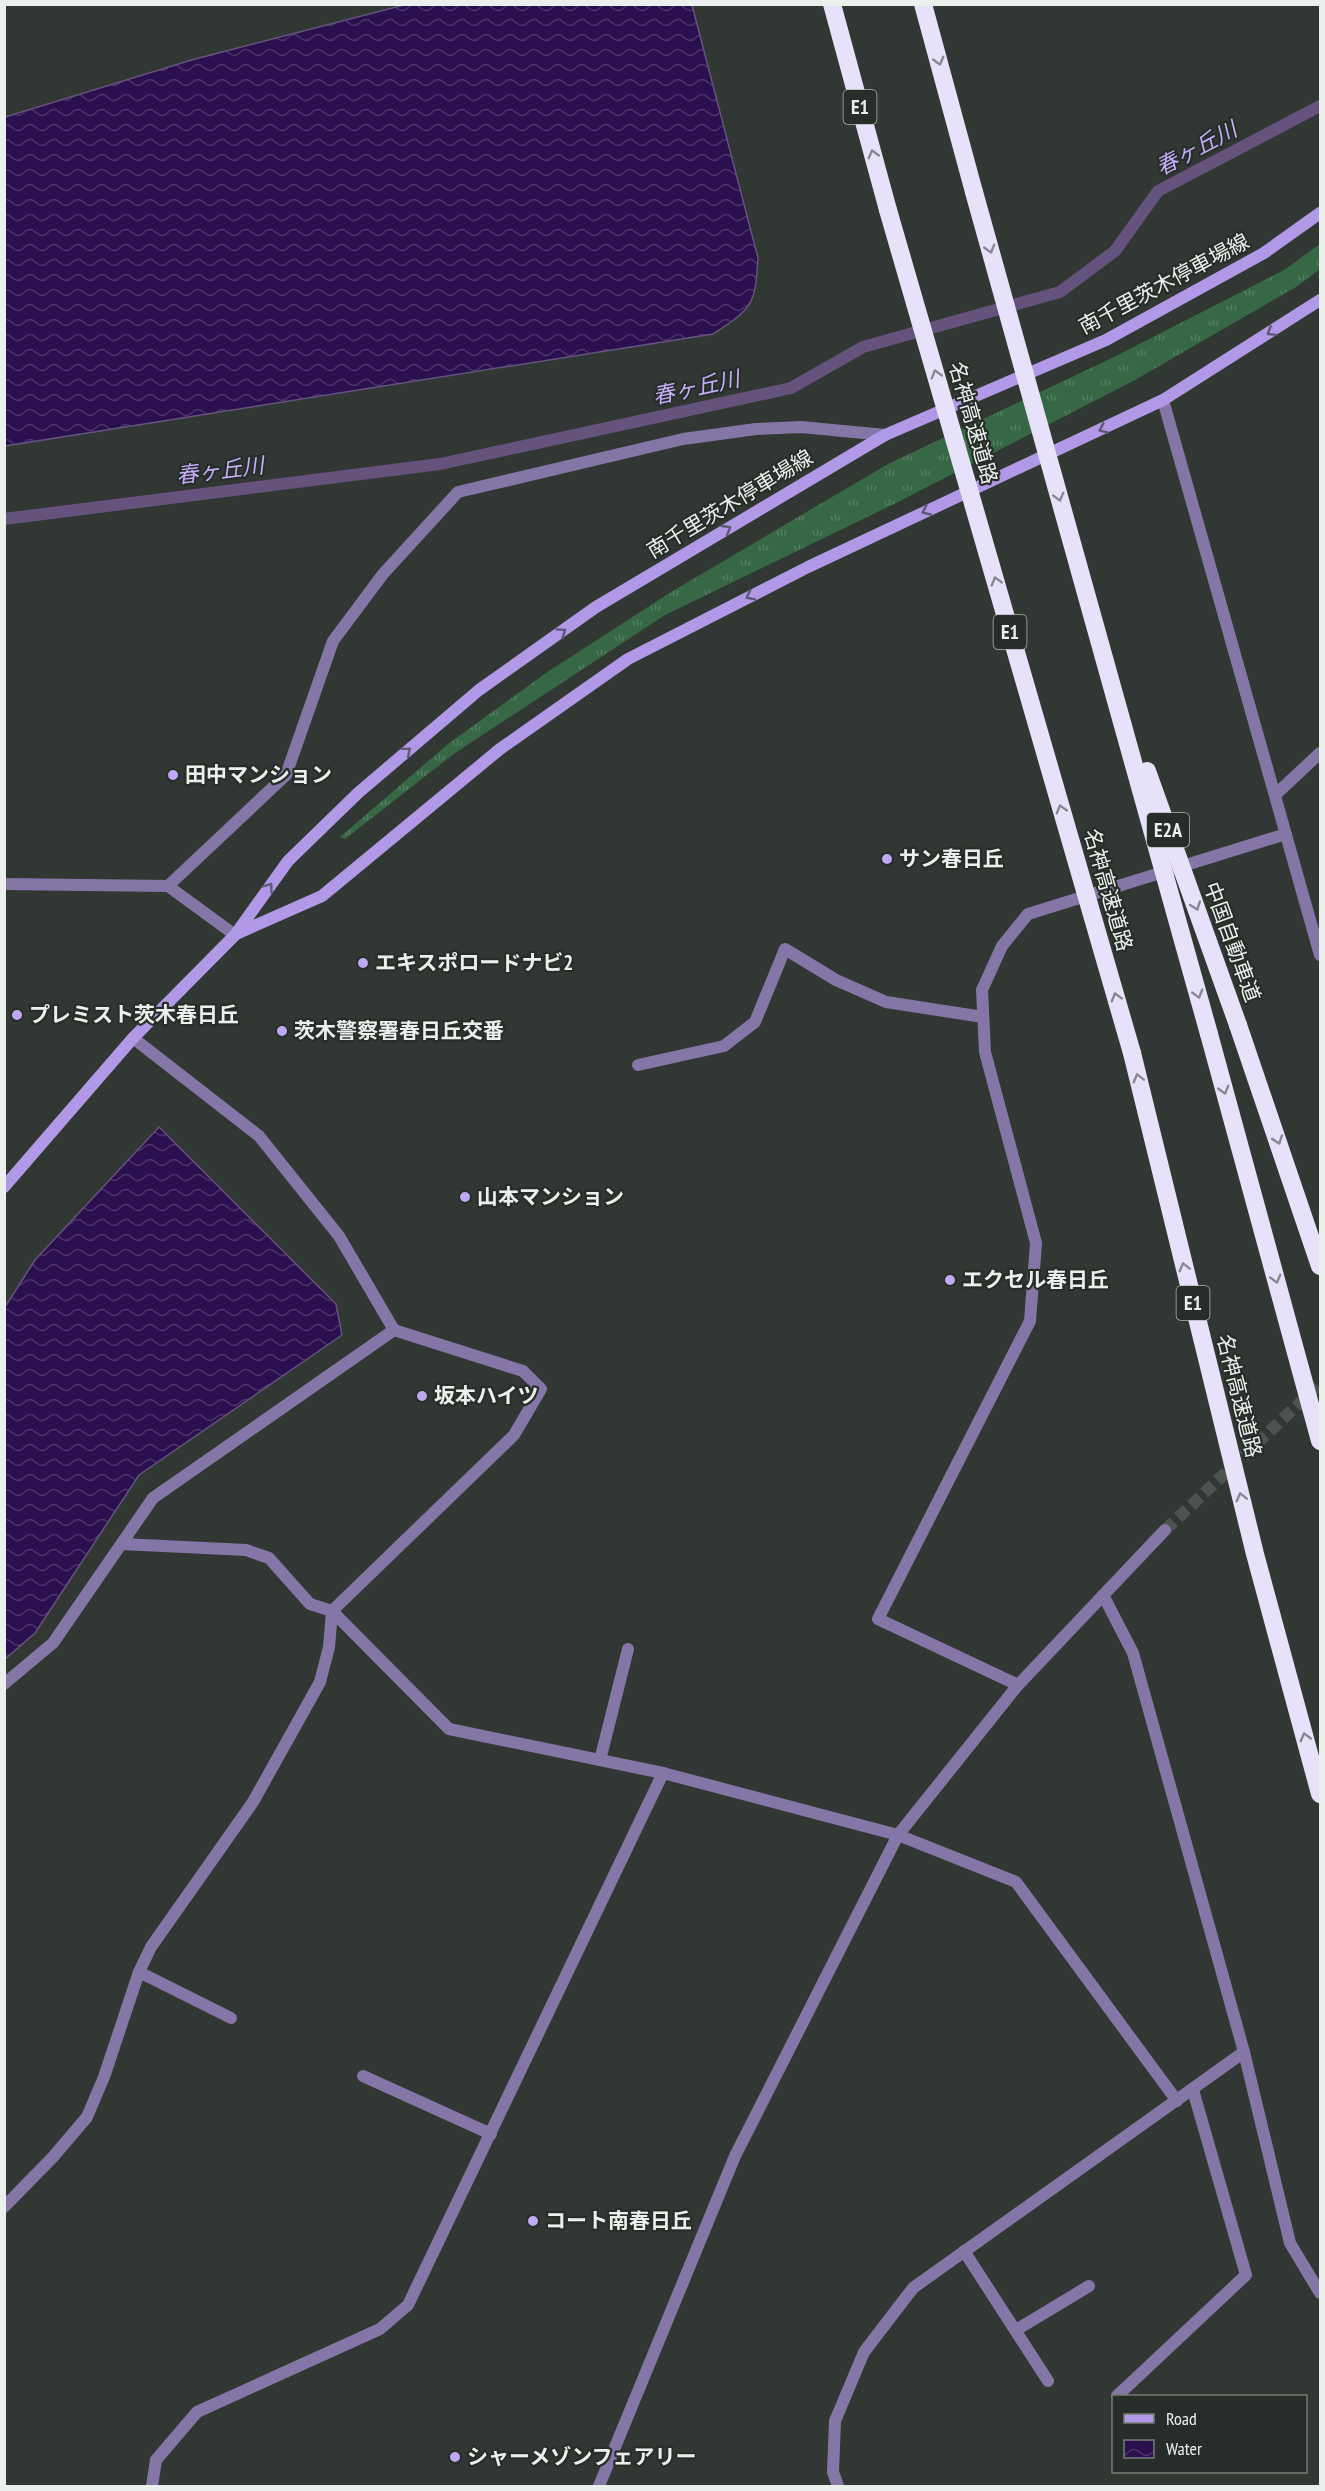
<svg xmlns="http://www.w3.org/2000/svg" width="1325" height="2491" viewBox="0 0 1325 2491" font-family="'PT Sans Narrow','Noto Sans JP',sans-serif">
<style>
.grass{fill:url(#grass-tufts)}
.water{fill:url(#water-waves);stroke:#65537e;stroke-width:1.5}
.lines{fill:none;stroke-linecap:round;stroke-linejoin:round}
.stream{stroke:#65537e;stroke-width:12}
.minor-tunnel{stroke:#4d544f;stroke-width:12;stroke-dasharray:12 6;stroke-linecap:butt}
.service{stroke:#8576a7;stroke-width:12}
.minor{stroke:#8576a7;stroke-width:12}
.secondary{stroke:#b299e7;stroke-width:12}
.motorway{stroke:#e8e1fa;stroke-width:18}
.motorway-bridge{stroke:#e8e1fa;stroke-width:18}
.oneway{stroke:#888892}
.oneway2{stroke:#5f5975}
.poi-dot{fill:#c0a8f4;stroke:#272e29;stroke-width:2}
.labels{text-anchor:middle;stroke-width:4.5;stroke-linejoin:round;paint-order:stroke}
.shield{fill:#272e29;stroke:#b1b6b2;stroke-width:1.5}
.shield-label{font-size:20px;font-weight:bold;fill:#ecf0ed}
.street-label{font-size:21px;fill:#ecf0ed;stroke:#272e29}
.poi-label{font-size:21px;font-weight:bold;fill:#ecf0ed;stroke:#272e29;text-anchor:start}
.water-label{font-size:22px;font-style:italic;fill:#c7aefc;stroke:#272e29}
</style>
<defs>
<pattern id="grass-tufts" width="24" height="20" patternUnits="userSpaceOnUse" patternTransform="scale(1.5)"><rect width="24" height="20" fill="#376846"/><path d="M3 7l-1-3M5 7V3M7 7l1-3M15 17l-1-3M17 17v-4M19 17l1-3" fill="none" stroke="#547e61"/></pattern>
<pattern id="water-waves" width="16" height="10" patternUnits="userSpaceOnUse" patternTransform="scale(1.5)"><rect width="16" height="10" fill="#2b104f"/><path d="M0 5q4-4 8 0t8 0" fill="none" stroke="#4a3369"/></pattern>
</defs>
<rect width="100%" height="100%" fill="#313833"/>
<path class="grass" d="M1320,244V269L1296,287L1135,380L896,503L665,615L455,753L345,839L340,837L448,744L546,673L671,592L888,464L1112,358L1284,270Z"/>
<g class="water">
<path d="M404,5H692L758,258C755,305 753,308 713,334L5,446V117L195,59Z"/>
<path d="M159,1127L336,1304L342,1335L139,1475L35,1633L5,1659V1307L35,1260Z"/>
</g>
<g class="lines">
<path class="stream" d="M4,519L440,464L791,388L863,347L1060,292L1115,251L1158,191L1320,106"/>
<path class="minor-tunnel" d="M1165,1530L1320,1384"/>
<g class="service">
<path d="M600,1760L628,1649"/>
<path d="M139,1972L231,2018"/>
<path d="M363,2076L491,2134"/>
<path d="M964,2251L1048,2381"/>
<path d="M1016,2330L1089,2286"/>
</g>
<g class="minor">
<path d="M1163,400L1320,955"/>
<path d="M1275,795L1320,753"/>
<path d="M4,884L168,886L235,935"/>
<path d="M168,886L286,775L333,641L383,574L458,492L683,439L756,429L801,427L885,435"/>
<path d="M638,1065L724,1046L755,1022L785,949L836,980L886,1002L983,1017"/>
<path d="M122,1544L246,1550L269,1558L310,1604L332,1611L449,1729L663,1773L898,1835L1016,1882L1177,2101"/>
<path d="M1103,1595L1133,1653L1244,2052L1290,2243L1320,2293"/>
<path d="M4,1684L53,1643L153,1498L394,1330"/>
<path d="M1018,1685L878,1619L1030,1321L1036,1243L985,1052L982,990L1002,946L1028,914L1286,834"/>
<path d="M4,2207L53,2157L87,2117L104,2077L139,1972L151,1947L253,1802L320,1682L329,1647L332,1611L514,1435L541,1389L523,1371L394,1330L339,1236L259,1136L133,1038"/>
<path d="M1117,2396L1246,2275L1193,2090"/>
<path d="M152,2486L156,2460L197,2412L380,2329L408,2305L663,1773"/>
<path d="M599,2486L735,2156L898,1835L1018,1685L1165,1530"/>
<path d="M838,2486L833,2472L835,2421L864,2352L913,2288L1244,2052"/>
</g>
<g class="secondary">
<path d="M236,934L322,896L500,749L628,659L808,567L1163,400L1320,300"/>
<path d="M4,1187L133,1038L235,935L288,861L358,793L479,690L596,607L885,435L1106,340L1264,253L1320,213"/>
</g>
<g class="motorway">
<path d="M832,4L888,210"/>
<path d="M923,4L974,192"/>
<path d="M1238,1025L1320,1266"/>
<path d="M1209,1034L1320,1441"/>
<path d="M1132,1053L1255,1554L1320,1794"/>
</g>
<g class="motorway-bridge">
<path d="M974,192L1209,1034"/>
<path d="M888,210L1132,1053"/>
<path d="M1147,771L1238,1025"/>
</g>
</g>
<defs><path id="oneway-chevron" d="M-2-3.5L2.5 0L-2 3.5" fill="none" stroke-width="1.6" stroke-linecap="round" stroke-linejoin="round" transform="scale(1.5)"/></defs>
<g class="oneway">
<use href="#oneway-chevron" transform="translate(939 61) rotate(75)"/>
<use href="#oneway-chevron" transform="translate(873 154) rotate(-105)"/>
<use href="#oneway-chevron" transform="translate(990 249) rotate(74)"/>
<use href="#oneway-chevron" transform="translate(936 374) rotate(-106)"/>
<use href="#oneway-chevron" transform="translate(1059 497) rotate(74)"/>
<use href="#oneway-chevron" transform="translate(996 581) rotate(-106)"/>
<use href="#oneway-chevron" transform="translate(1061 809) rotate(-106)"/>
<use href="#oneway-chevron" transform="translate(1196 906) rotate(70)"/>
<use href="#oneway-chevron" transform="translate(1198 994) rotate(74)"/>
<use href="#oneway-chevron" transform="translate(1116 997) rotate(-106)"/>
<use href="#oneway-chevron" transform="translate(1138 1078) rotate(-104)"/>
<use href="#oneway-chevron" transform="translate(1224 1090) rotate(75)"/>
<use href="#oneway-chevron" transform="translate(1278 1140) rotate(71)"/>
<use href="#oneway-chevron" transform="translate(1184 1267) rotate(-104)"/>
<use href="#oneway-chevron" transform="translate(1276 1279) rotate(75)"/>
<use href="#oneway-chevron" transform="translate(1241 1497) rotate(-104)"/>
<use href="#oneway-chevron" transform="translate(1305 1737) rotate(-105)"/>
</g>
<g class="oneway2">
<use href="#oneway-chevron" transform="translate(1271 332) rotate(148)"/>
<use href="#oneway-chevron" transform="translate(1103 429) rotate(155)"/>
<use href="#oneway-chevron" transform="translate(926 511) rotate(155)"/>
<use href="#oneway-chevron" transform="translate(727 529) rotate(-31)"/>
<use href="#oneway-chevron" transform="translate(750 596) rotate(153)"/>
<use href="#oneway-chevron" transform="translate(562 632) rotate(-35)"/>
<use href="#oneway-chevron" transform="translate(407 751) rotate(-40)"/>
<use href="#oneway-chevron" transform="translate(269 887) rotate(-54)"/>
</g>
<g class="poi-dot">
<circle cx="173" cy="775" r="6"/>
<circle cx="887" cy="859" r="6"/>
<circle cx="363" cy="963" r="6"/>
<circle cx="17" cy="1015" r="6"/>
<circle cx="282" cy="1031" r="6"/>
<circle cx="465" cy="1197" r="6"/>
<circle cx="950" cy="1280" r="6"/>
<circle cx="422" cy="1396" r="6"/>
<circle cx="533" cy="2221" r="6"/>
<circle cx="455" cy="2457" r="6"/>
</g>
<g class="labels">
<g class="shield">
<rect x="843.5" y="90" width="33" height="34" rx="4.5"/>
<rect x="993.5" y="615" width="33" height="34" rx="4.5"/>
<rect x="1147" y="813" width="42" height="34" rx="4.5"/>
<rect x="1176.5" y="1286" width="33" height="34" rx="4.5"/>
</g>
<g class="shield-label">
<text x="860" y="114">E1</text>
<text x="1010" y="639">E1</text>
<text x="1168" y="837">E2A</text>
<text x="1193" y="1310">E1</text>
</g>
<g class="street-label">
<text transform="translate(1164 284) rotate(-28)" y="7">南千里茨木停車場線</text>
<text transform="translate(973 423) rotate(74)" y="7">名神高速道路</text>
<text transform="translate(730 504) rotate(-31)" y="7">南千里茨木停車場線</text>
<text transform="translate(1108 890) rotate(74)" y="7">名神高速道路</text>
<text transform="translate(1232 942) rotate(70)" y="7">中国自動車道</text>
<text transform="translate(1239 1396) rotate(76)" y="7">名神高速道路</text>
</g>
<g class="poi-label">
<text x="185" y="782">田中マンション</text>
<text x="899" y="866">サン春日丘</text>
<text x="375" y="970">エキスポロードナビ2</text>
<text x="29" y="1022">プレミスト茨木春日丘</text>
<text x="294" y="1038">茨木警察署春日丘交番</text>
<text x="477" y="1204">山本マンション</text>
<text x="962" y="1287">エクセル春日丘</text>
<text x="434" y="1403">坂本ハイツ</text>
<text x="545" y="2228">コート南春日丘</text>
<text x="467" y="2464">シャーメゾンフェアリー</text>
</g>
<g class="water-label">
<text transform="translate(1196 148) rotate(-28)" y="8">春ヶ丘川</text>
<text transform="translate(696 387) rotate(-12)" y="8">春ヶ丘川</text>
<text transform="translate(220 470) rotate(-7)" y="8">春ヶ丘川</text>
</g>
</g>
<rect width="1325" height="2491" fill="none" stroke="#ecf0ed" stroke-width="12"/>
<rect x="1112" y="2395" width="195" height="78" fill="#272e29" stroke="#767c77" stroke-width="1.5"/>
<rect x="1124" y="2414" width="30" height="9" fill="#b299e7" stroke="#767c77" stroke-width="1.5"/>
<text x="1166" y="2425" font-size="18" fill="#ecf0ed">Road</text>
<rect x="1124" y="2440" width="30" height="18" fill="url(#water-waves)" stroke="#767c77" stroke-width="1.5"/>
<text x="1166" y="2455" font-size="18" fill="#ecf0ed">Water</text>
</svg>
